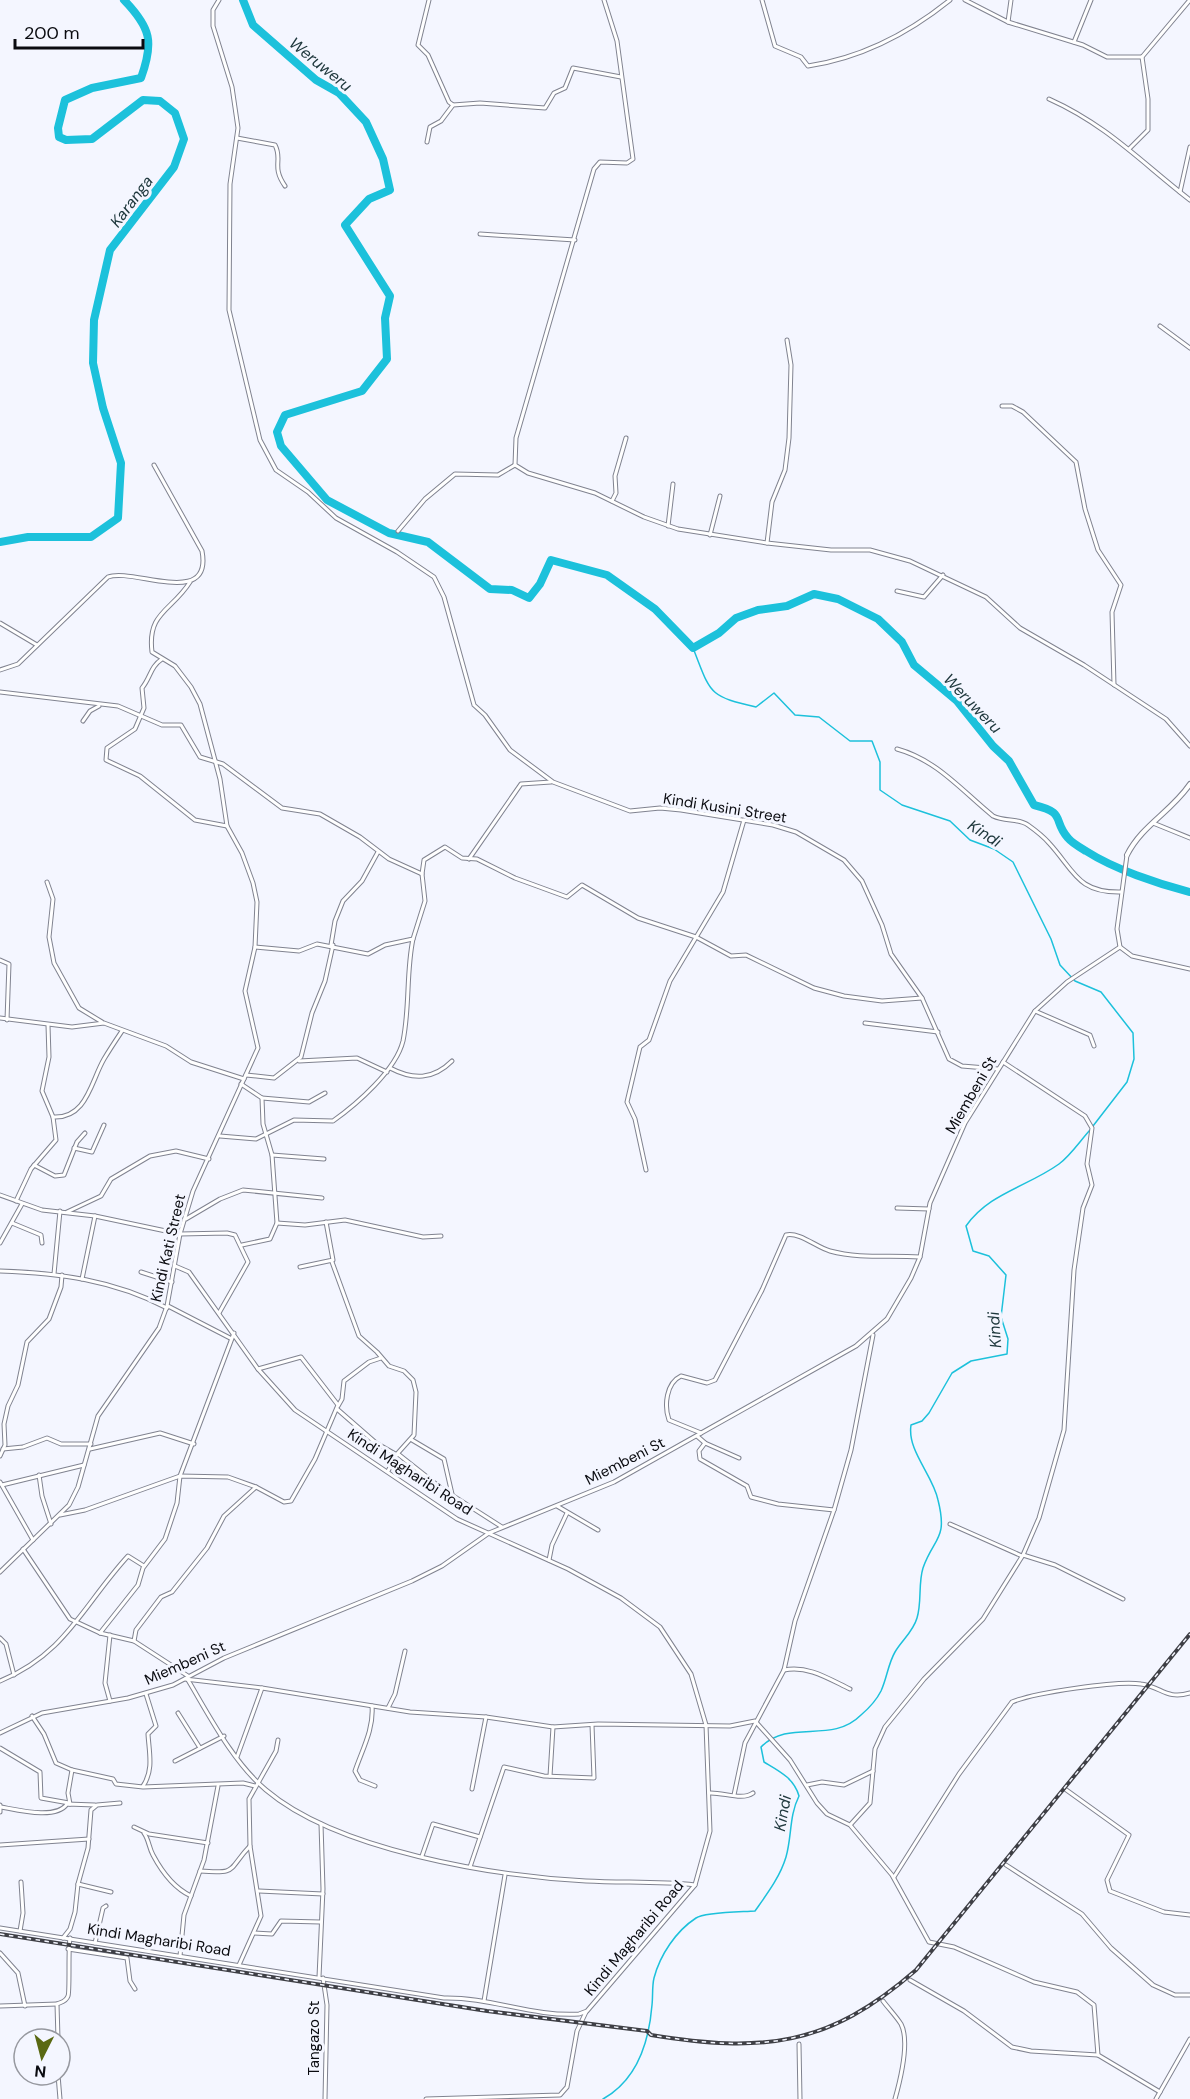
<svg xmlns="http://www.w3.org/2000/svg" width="1190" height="2099" viewBox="0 0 1190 2099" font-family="'DM Sans',sans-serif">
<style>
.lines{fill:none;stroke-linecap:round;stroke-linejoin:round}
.stream{stroke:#1cc1db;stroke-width:1.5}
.river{stroke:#1cc1db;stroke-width:8}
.minor-casing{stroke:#808390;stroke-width:5}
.tertiary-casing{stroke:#808390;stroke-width:6}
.minor{stroke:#fff;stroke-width:3}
.tertiary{stroke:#fff;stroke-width:4}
.rail-casing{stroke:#3e3f45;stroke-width:4}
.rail{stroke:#f4f6ff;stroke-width:1.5;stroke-dasharray:4.5;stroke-linecap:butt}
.labels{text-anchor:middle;stroke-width:6;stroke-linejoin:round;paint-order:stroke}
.street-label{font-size:15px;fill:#0a0b10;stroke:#f4f6ff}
.water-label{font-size:16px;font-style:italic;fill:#20393e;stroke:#f4f6ff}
</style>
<rect width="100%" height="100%" fill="#f4f6ff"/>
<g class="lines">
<g class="stream">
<path d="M693,648C711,693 707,696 756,707L774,693L795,715L819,717L850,741H872L880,762V790L902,805L950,821L970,840L994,849L1013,862L1051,939L1060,965L1075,981L1101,992L1133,1033L1134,1059L1127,1082L1093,1126"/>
<path d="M603,2099C637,2080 649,2042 652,2005C653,1996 652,1986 654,1978C660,1955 676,1931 696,1918C705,1912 742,1912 755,1911C767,1894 780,1877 786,1857C792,1836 789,1816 799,1796C794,1778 779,1771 764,1762L761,1747C790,1718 831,1745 861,1715C868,1709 877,1699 881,1691C887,1678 888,1664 895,1652C902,1640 913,1632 917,1618C922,1602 918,1584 923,1568C934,1537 948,1540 938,1500C933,1475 907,1451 911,1425L922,1421L929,1413L952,1373L971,1361L1007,1354L1008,1339L1001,1317L1006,1275L989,1256L973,1251L966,1226C989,1193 1027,1187 1059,1164C1070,1156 1080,1141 1090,1130"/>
</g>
<g class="river">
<path d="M243,0L253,25L316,80L339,93L366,122L383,159L390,190L369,199L345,225L390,296L385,318L387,359L362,391L285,415L277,432L281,446L327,500L389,533L428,542L490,589L512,590L529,598L540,584L551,560L607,575L655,609L693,648L719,633L736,618L758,610L787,606L814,594L838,599L878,619L902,642L914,665L957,701L993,746L1009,761L1034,805C1067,813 1052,820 1068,838C1072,843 1081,848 1086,851C1114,869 1158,884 1190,892"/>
<path d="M0,542L28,537H91L118,518L121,463L103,408L93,363L94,320L110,250L174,167L184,139L175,113L160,101L143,100L92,139L66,140L59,137L58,128L65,100L92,88L141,78C154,42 151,28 124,0"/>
</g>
<defs>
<g id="minor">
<path d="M219,0L213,10V26L232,87L238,128L230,184L229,310L260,440L276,470L308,492L336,518L397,552L434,577L444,597L474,705L485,715L510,750L553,782L630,811L660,808L681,810L773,825L796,832L844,860L862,881L882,925L891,954L922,998L949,1059L962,1066L998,1069"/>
<path d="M429,0L418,45L428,55L449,102L453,105"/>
<path d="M604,0L617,41L633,159L627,163L600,162L594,169L516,438L515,465L528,473L595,493L644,517L678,529L767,543L831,550H870L910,561L986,597L1020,628L1084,665L1166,719L1190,746"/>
<path d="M762,0L775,46L801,57L808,66C861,58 909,33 950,0"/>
<path d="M965,0L1008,22L1083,45L1107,57H1142"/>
<path d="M1008,22L1011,0"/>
<path d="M1074,42L1091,0"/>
<path d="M1049,99C1107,125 1141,162 1190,200"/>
<path d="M237,138L275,145C283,160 271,166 285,186"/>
<path d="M427,142L430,127L441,121L453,105L480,103L545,108L554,93L565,88L573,68L621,77"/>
<path d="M1129,149L1148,130V99L1142,57L1189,1"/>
<path d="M1180,192L1190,147"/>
<path d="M480,234L575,240"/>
<path d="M1160,326L1190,348"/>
<path d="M1002,406H1012L1023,412L1076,462L1085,509L1098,550L1121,585L1112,612L1114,685"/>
<path d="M612,501L616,493L615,476L626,438"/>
<path d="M668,526L673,484"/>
<path d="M398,531L425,499L455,474L498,475L515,465"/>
<path d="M710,535L720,496"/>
<path d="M767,543L772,502L785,470L789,438L791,365L787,340"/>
<path d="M897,591L924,597L943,575"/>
<path d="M0,623L37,645"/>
<path d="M162,659C150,667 151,677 142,688L144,708L135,729L107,748L106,760L140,776L195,820L227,826"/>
<path d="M0,670L18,664L108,577C132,567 213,609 202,551L154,465"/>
<path d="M0,692L118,706L162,725H181L200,757L223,764L282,808L320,814L360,837L389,859L422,874"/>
<path d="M83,721L90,711L99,706"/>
<path d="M897,749C937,760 962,791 993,816C1005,822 1019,818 1028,825C1035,830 1043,836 1049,843C1074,870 1077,893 1121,892"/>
<path d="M1153,823L1190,838"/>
<path d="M1127,855L1117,929L1120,947L1132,956L1190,969"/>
<path d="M469,859L521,784L551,782"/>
<path d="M47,882L53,899L49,937L54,963L79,1008L102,1022"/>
<path d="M331,945L335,921L343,901L362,881L378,852"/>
<path d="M255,947L299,951L317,944L368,954L385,945L413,939L425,901L422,874L424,860L445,847L462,858L477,859L515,878L567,897L582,885L638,918L696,937L731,956L746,955L814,988L844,996L882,1001L922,998"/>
<path d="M0,960L9,964L7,1020"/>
<path d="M1035,1011L1090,1035L1094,1046"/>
<path d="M0,1018L72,1027L104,1023L166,1046L191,1062L244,1079"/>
<path d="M865,1023L938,1032"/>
<path d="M299,1061L357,1058L387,1072"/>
<path d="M390,1068C413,1080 433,1080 452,1061"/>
<path d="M246,1075L274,1078L301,1057L312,1013L325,981L333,945"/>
<path d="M241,1084L262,1098L263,1124L272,1155L277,1223L270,1239L242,1245"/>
<path d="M262,1098L309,1102L325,1093"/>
<path d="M53,1117C87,1119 91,1081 104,1059C110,1049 116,1040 122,1031"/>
<path d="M220,1136L256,1139L294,1120L333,1121C357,1104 396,1070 403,1041C410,1007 406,972 413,939"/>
<path d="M74,1148L92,1152L104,1125"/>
<path d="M272,1155L324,1159"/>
<path d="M34,1165L55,1176L64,1175L77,1142L85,1133"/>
<path d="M646,1170L635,1119L627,1102L640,1047L649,1040L670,981L723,892L744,820"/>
<path d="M0,1195L42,1210L95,1216L180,1234L227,1233L235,1235L248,1262L219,1313"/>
<path d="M16,1201L31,1169L56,1140L53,1117L42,1091L49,1057L48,1025"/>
<path d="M897,1208L929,1209"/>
<path d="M67,1212L101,1196L111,1179L150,1156L176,1151L209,1159"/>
<path d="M186,1219L220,1199L243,1190L322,1198"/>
<path d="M12,1223L41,1235L42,1243"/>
<path d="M277,1223L305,1225L345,1220L423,1237L441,1236"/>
<path d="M0,1243L22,1204"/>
<path d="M332,1262L359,1336L377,1352L389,1366L404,1371L413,1380L416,1392L414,1435L397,1454L388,1471"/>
<path d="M300,1267L333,1260L326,1222"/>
<path d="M0,1271C59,1273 114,1280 167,1308"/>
<path d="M141,1272L172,1282"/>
<path d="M54,1274L60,1211"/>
<path d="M82,1279L95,1216"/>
<path d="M168,1306L230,1338"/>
<path d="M338,1406L342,1399L344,1381L369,1362L381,1358"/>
<path d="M337,1409L376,1443L397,1455"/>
<path d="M701,1433L669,1420C664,1406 666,1383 681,1376L707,1383L715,1380L762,1290L786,1235C800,1232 816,1247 830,1251C860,1259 889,1255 920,1257"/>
<path d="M697,1436L705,1443L739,1458"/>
<path d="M412,1440L444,1459L452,1494"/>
<path d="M705,1443L699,1451L700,1459L747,1486L751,1497L778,1504L834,1510"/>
<path d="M3,1449L23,1447L47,1438L61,1444H91"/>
<path d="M90,1449L160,1433L194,1444"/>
<path d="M398,1454L441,1488L502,1527"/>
<path d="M0,1456L5,1445L4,1424L8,1406L18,1385L27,1342L49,1319L61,1287L62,1275"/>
<path d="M39,1475L42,1496L51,1524"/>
<path d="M0,1482L33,1540"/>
<path d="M2,1485L84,1465"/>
<path d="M557,1506L598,1530"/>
<path d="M60,1515L85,1510L180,1476L228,1477L256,1487L284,1502L291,1501L315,1459L338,1405L301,1357L258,1369"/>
<path d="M950,1524L1022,1556"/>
<path d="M23,1549L70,1619L100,1633L134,1641L188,1676"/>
<path d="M1023,1555L1055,1565L1123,1599"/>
<path d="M549,1560L552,1545L567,1513"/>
<path d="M0,1572L69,1505L78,1487L98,1416L159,1328L167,1306L180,1234L193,1191L258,1048L245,991L255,947L257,902L253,883L242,853L227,826L220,779L200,704L191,687L175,666L152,652C147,612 172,611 190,582"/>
<path d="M100,1633L138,1585L143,1568L165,1539L177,1503L180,1476L234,1333"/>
<path d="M0,1638L6,1644L14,1675"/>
<path d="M134,1641L136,1630L161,1597L172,1592L207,1548L224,1516L256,1487"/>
<path d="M784,1670C808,1665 829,1679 850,1689"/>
<path d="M185,1679L262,1688L410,1712L486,1717L553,1727L598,1724L730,1726L755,1721L790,1760L817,1803L827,1814L850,1825L892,1875L929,1942L954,1947L1034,1982L1077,1992L1094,2005L1098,2055L1160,2092"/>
<path d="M188,1680C210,1717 233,1762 266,1790C338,1851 494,1876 586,1881C623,1883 658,1881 695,1885"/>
<path d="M0,1681C66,1654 83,1605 128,1556L144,1566"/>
<path d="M110,1701L105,1683L110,1635"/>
<path d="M372,1706C374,1729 362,1750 355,1771L360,1780L375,1786"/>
<path d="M388,1708L395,1694L405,1651"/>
<path d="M178,1713L200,1748"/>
<path d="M32,1716L44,1734L56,1763L72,1770L113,1779L116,1784L143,1787L243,1783L255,1786"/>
<path d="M0,1733L42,1713L128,1698L173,1685L224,1658L412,1581L442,1566L489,1533L614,1482L856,1346L887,1319L911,1278L920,1257L930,1203L965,1123L1035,1011L1067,982L1120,947"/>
<path d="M0,1748L40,1772L41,1798L69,1803"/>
<path d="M237,1757L262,1688"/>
<path d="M175,1761L224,1736"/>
<path d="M550,1776L553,1727"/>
<path d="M807,1785L822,1782L844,1785L873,1771"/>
<path d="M143,1786C154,1770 149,1752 148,1734L156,1726L146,1694"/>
<path d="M472,1789L486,1717"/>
<path d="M1065,1789L1129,1835L1107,1880L1110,1891L1164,1912L1190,1915"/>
<path d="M709,1793C723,1792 742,1801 753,1793"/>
<path d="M734,1795L745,1743L784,1670L795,1621L834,1510L851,1450L873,1335"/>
<path d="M70,1804L68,1793L72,1770"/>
<path d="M0,1805V1812"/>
<path d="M1,1807C18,1810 56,1820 67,1804L95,1805"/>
<path d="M851,1824L870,1803L875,1749L885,1727L924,1679L983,1619L1023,1555L1039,1518L1064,1430L1074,1270L1083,1208L1092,1185L1087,1164L1092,1128L1085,1116L1003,1062"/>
<path d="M134,1827L149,1834L208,1843"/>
<path d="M144,1833C149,1840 149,1848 153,1855C162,1872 174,1888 191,1896"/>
<path d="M0,1845L89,1839"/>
<path d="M422,1856L433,1824L480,1837"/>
<path d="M1006,1865L1082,1914L1111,1948L1153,1985L1175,1995H1190"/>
<path d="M470,1867L504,1767L544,1776L594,1778L592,1725"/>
<path d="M200,1871C239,1874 227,1870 250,1846"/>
<path d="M894,1877L959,1774L1012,1702C1033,1693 1119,1680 1141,1684C1162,1687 1166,1700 1190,1693"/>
<path d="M78,1884L111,1892"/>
<path d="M259,1891L323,1894"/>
<path d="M0,1928L444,1998C490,1997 533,2017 579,2014L587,2011L695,1885L710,1831L706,1725L691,1674L660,1627L621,1598L568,1569L457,1519L295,1410L258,1369L189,1272L175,1266"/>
<path d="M20,1931L23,1913L21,1882"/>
<path d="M254,1933L272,1934L281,1921L320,1922"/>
<path d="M63,1938L70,1929L75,1912L78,1884L88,1848L91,1810L97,1805L120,1803"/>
<path d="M95,1943L103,1908L106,1906"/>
<path d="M68,1949L127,1958L130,1981L135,1989"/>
<path d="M0,1953L18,1973L25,2006"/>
<path d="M180,1956L184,1915L204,1860L218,1786"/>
<path d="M239,1965L261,1916L250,1846L249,1799L276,1751L278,1740"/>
<path d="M319,1977L323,1889L321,1824"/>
<path d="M323,1978L327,2005L325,2099"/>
<path d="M910,1980L964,2011L1012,2047L1031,2051L1098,2055"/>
<path d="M484,2001L505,1875"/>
<path d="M883,2001C889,2009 896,2016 901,2024C910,2041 900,2081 895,2099"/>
<path d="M0,2006L57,2004"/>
<path d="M58,2039L57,2004C61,2002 66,2002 68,1996C70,1992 68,1949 70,1938"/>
<path d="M799,2044L800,2099"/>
<path d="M58,2075L60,2099"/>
<path d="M426,2099L560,2095L567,2087L577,2031L586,2012"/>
<path d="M1156,2099L1190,2039"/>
</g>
<path id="tertiary" d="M1127,855C1142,825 1171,812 1190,784"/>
</defs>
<use href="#minor" class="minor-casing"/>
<use href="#tertiary" class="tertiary-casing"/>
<use href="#minor" class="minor"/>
<use href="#tertiary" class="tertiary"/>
<defs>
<path id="rail" d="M0,1934L487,2011L647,2031L651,2035C762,2053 828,2047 916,1970L1190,1634"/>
</defs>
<use href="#rail" class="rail-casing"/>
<use href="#rail" class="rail"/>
</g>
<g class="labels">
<g class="street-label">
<text transform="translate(725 808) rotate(9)" y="5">Kindi Kusini Street</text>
<text transform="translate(971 1095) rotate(-60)" y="5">Miembeni St</text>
<text transform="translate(168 1248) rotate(-77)" y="5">Kindi Kati Street</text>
<text transform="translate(625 1461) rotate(-27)" y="5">Miembeni St</text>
<text transform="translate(410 1472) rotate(33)" y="5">Kindi Magharibi Road</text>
<text transform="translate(185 1663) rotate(-24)" y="5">Miembeni St</text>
<text transform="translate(634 1938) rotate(-50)" y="5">Kindi Magharibi Road</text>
<text transform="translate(159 1940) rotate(9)" y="5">Kindi Magharibi Road</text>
<text transform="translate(314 2038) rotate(-90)" y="5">Tangazo St</text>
</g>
<g class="water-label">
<text transform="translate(321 64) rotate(39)" y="6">Weruweru</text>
<text transform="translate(131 201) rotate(-53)" y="6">Karanga</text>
<text transform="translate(973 703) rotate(46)" y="6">Weruweru</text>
<text transform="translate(985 833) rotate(33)" y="6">Kindi</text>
<text transform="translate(994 1330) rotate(-94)" y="6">Kindi</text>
<text transform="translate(782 1813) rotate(-80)" y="6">Kindi</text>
</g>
</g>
<g transform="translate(42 2057) rotate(186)"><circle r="28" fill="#f4f6ff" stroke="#96989f" stroke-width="1.5"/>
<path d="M0-4.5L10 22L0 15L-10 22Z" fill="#5a6913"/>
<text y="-9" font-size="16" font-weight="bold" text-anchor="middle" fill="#0a0b10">N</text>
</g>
<path d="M15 39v9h128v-9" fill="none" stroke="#0a0b10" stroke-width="3"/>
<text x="24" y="39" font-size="18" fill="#0a0b10" stroke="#f4f6ff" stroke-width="4.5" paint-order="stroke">200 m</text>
</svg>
